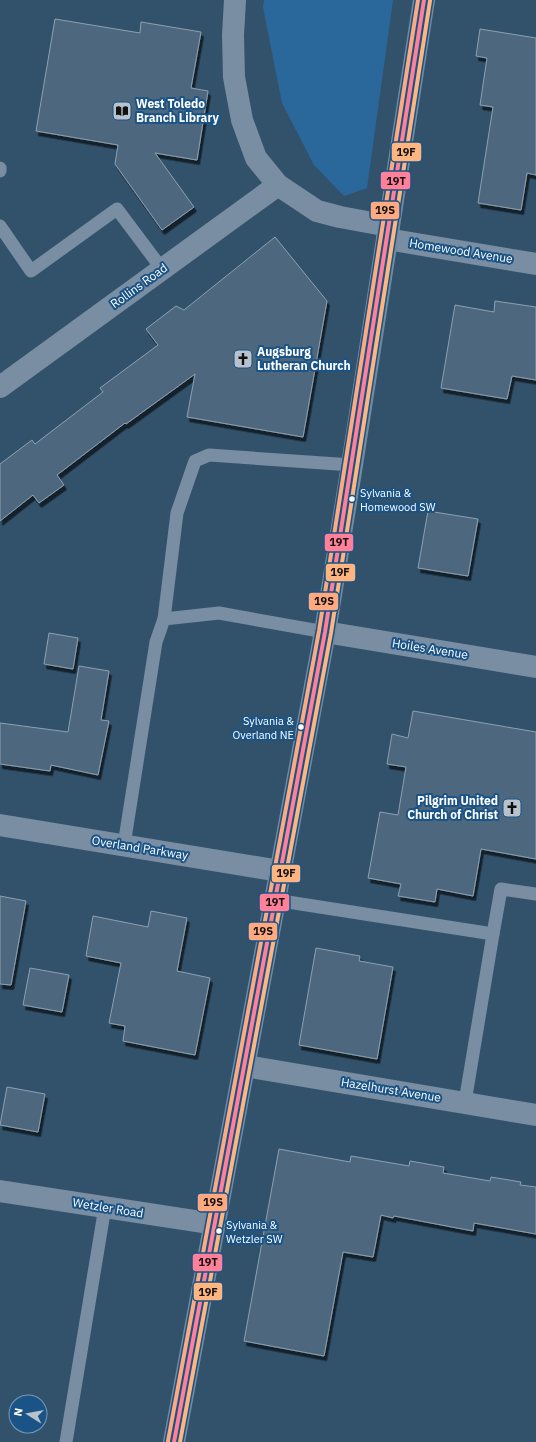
<svg xmlns="http://www.w3.org/2000/svg" width="536" height="1442" viewBox="0 0 536 1442" font-family="'IBM Plex Sans',sans-serif">
<style>
.green{fill:#2a689c}
.building{fill:#4e687e;stroke:#8ca0b0;filter:url(#shadow)}
.lines{fill:none;stroke-linecap:round;stroke-linejoin:round}
.service{stroke:#798ea2;stroke-width:13}
.minor{stroke:#798ea2;stroke-width:22}
.secondary{stroke:#738b9f;stroke-width:22}
.bus-1-casing{stroke:#1a5385;stroke-width:7}
.bus-2-casing{stroke:#1a5385;stroke-width:7}
.bus-3-casing{stroke:#1a5385;stroke-width:7}
.bus-1{stroke:#ff8098;stroke-width:4}
.bus-2{stroke:#ffb580;stroke-width:4}
.bus-3{stroke:#ffa980;stroke-width:4}
.bus-dot{fill:#fff;stroke:#1a5385;stroke-width:1.5}
.labels{text-anchor:middle;stroke-width:4;stroke-linejoin:round;paint-order:stroke}
.bus-label{font-size:11px;fill:#fff;stroke:#1a5385;text-anchor:start}
.poi-label{font-size:12px;font-weight:bold;fill:#fff;stroke:#1a5385;text-anchor:start}
.street-label{font-size:12px;fill:#fff;stroke:#1a5385}
.line-badge{stroke:#1a5385;stroke-width:1.5}
.pale-badge-label{font-size:11px;text-anchor:middle;font-weight:bold;fill:#111}
</style>
<defs>
<filter id="shadow"><feDropShadow dx="2.5" dy="4.5" stdDeviation="0" flood-color="#0009"/></filter>
</defs>
<rect width="100%" height="100%" fill="#32526c"/>
<path class="green" d="M264,0H393L367,188L344,196L314,165L282,103L263,7Z"/>
<g class="building">
<path d="M55,19L140,33L141,22L201,32L191,88L208,91L197,160L155,153L194,207L162,230L115,164L118,145L36,131Z"/>
<path d="M480,29L536,38V175L527,173L521,210L478,203L493,107L480,105L487,58L476,56Z"/>
<path d="M275,237L327,301L303,437L187,417L195,374L126,424L125,423L57,475L64,485L39,503L33,495L0,521V464L32,440L35,444L103,392L100,388L158,345L146,329L176,306L184,310Z"/>
<path d="M495,301L536,307V380L512,376L507,399L441,388L455,305L494,312Z"/>
<path d="M428,511L478,519L468,576L418,568Z"/>
<path d="M49,633L78,638L73,669L44,664Z"/>
<path d="M79,666L109,671L101,720L109,721L98,775L51,765L50,771L0,764V723L68,732Z"/>
<path d="M413,711L536,732V859L481,849L473,896L437,889L435,902L398,896L401,884L368,878L380,812L398,815L406,767L387,764L392,734L408,738Z"/>
<path d="M0,896L26,901L11,985L0,984Z"/>
<path d="M151,911L187,918L177,971L210,978L195,1055L123,1041L125,1026L109,1023L121,963L86,956L93,916L148,927Z"/>
<path d="M316,948L360,956L359,961L393,967L377,1059L299,1045Z"/>
<path d="M30,968L69,975L62,1012L23,1005Z"/>
<path d="M7,1087L45,1094L38,1132L0,1125Z"/>
<path d="M279,1149L350,1162L351,1156L409,1166L410,1161L444,1167L443,1173L490,1181L491,1177L521,1182L520,1185L536,1187V1234L474,1223L473,1231L394,1216L393,1218L381,1215L373,1257L343,1252L324,1356L244,1341Z"/>
</g>
<g class="lines">
<g class="service">
<path d="M0,168V171"/>
<path d="M0,226L31,271L117,209L162,269"/>
<path d="M164,619L177,513L195,461L209,455L352,465"/>
<path d="M124,845L156,642L164,619L219,613L325,632"/>
<path d="M275,900L493,934L465,1102"/>
<path d="M493,934L501,889L536,894"/>
<path d="M66,1442L105,1207"/>
</g>
<g class="minor">
<path d="M235,0L233,35L234,77L242,120L256,158L278,185L317,211L340,217L389,226"/>
<path d="M387,239L536,264"/>
<path d="M0,387L278,185"/>
<path d="M325,632L536,667"/>
<path d="M0,825L280,871"/>
<path d="M245,1066L536,1115"/>
<path d="M0,1191L215,1224"/>
</g>
<path class="secondary" d="M174,1442L325,632L352,465L424,0"/>
<defs>
<path id="bus-1" d="M174,1442L325,632L424,0"/>
<path id="bus-2" d="M180,1442L331,633L430,1"/>
<path id="bus-3" d="M168,1441L319,631L418,0"/>
</defs>
<use href="#bus-1" class="bus-1-casing"/>
<use href="#bus-2" class="bus-2-casing"/>
<use href="#bus-3" class="bus-3-casing"/>
<use href="#bus-1" class="bus-1"/>
<use href="#bus-2" class="bus-2"/>
<use href="#bus-3" class="bus-3"/>
</g>
<defs>
<symbol id="library-square" viewBox="-11 -11 22 22"><rect x="-9" y="-9" width="18" height="18" rx="4" fill="#b7c2cc" stroke="#1a5385"/><path d="M-6-4Q-3-5.5-.7-3.5V5Q-3 3-6 4ZM6-4Q3-5.5 .7-3.5V5Q3 3 6 4Z" fill="#111"/></symbol>
<symbol id="church-square" viewBox="-11 -11 22 22"><rect x="-9" y="-9" width="18" height="18" rx="4" fill="#b7c2cc" stroke="#1a5385"/><path d="M-1.2-6h2.4v3.5h3.3v2.4h-3.3V6h-2.4V-.1h-3.3v-2.4h3.3Z" fill="#111"/></symbol>
</defs>
<g fill-rule="evenodd">
<use href="#library-square" x="111" y="100" width="22" height="22"/>
<use href="#church-square" x="232" y="348" width="22" height="22"/>
<use href="#church-square" x="501" y="797" width="22" height="22"/>
</g>
<g class="bus-dot">
<circle cx="352" cy="499" r="3.5"/>
<circle cx="301" cy="727" r="3.5"/>
<circle cx="219" cy="1231" r="3.5"/>
</g>
<g class="labels">
<g class="bus-label">
<text x="360" y="497">Sylvania &amp;<tspan x="360" dy="14">Homewood SW</tspan></text>
<text x="294" y="725" text-anchor="end">Sylvania &amp;<tspan x="294" dy="14">Overland NE</tspan></text>
<text x="226" y="1229">Sylvania &amp;<tspan x="226" dy="14">Wetzler SW</tspan></text>
</g>
<g class="poi-label">
<text x="136" y="108">West Toledo<tspan x="136" dy="14">Branch Library</tspan></text>
<text x="257" y="356">Augsburg<tspan x="257" dy="14">Lutheran Church</tspan></text>
<text x="498" y="805" text-anchor="end">Pilgrim United<tspan x="498" dy="14">Church of Christ</tspan></text>
</g>
<g class="street-label">
<text transform="translate(461 251) rotate(9)" y="4">Homewood Avenue</text>
<text transform="translate(139 286) rotate(-36)" y="4">Rollins Road</text>
<text transform="translate(430 649) rotate(9)" y="4">Hoiles Avenue</text>
<text transform="translate(140 848) rotate(9)" y="4">Overland Parkway</text>
<text transform="translate(391 1090) rotate(9)" y="4">Hazelhurst Avenue</text>
<text transform="translate(108 1208) rotate(9)" y="4">Wetzler Road</text>
</g>
</g>
<g class="line-badge">
<rect x="391" y="142" width="31" height="20" rx="4" fill="#ffb580"/>
<rect x="380" y="171" width="31" height="19" rx="4" fill="#ff8098"/>
<rect x="370" y="201" width="30" height="19" rx="4" fill="#ffa980"/>
<rect x="324" y="533" width="30" height="19" rx="4" fill="#ff8098"/>
<rect x="325" y="563" width="31" height="19" rx="4" fill="#ffb580"/>
<rect x="308" y="592" width="31" height="19" rx="4" fill="#ffa980"/>
<rect x="271" y="864" width="30" height="19" rx="4" fill="#ffb580"/>
<rect x="259" y="893" width="31" height="19" rx="4" fill="#ff8098"/>
<rect x="248" y="922" width="30" height="19" rx="4" fill="#ffa980"/>
<rect x="197" y="1193" width="31" height="19" rx="4" fill="#ffa980"/>
<rect x="192" y="1253" width="31" height="19" rx="4" fill="#ff8098"/>
<rect x="193" y="1282" width="30" height="19" rx="4" fill="#ffb580"/>
</g>
<g class="pale-badge-label">
<text x="406" y="156">19F</text>
<text x="396" y="185">19T</text>
<text x="385" y="214">19S</text>
<text x="339" y="546">19T</text>
<text x="340" y="576">19F</text>
<text x="324" y="605">19S</text>
<text x="286" y="877">19F</text>
<text x="275" y="906">19T</text>
<text x="263" y="935">19S</text>
<text x="213" y="1206">19S</text>
<text x="208" y="1266">19T</text>
<text x="208" y="1296">19F</text>
</g>
<g transform="translate(28 1414) rotate(281)"><circle r="19" fill="#1a5385" stroke="#7698b6"/>
<path d="M0-3L7 15L0 10L-7 15Z" fill="#b7c2cc"/>
<text y="-6" font-size="11" font-weight="bold" text-anchor="middle" fill="#ffffff">N</text>
</g>
</svg>
